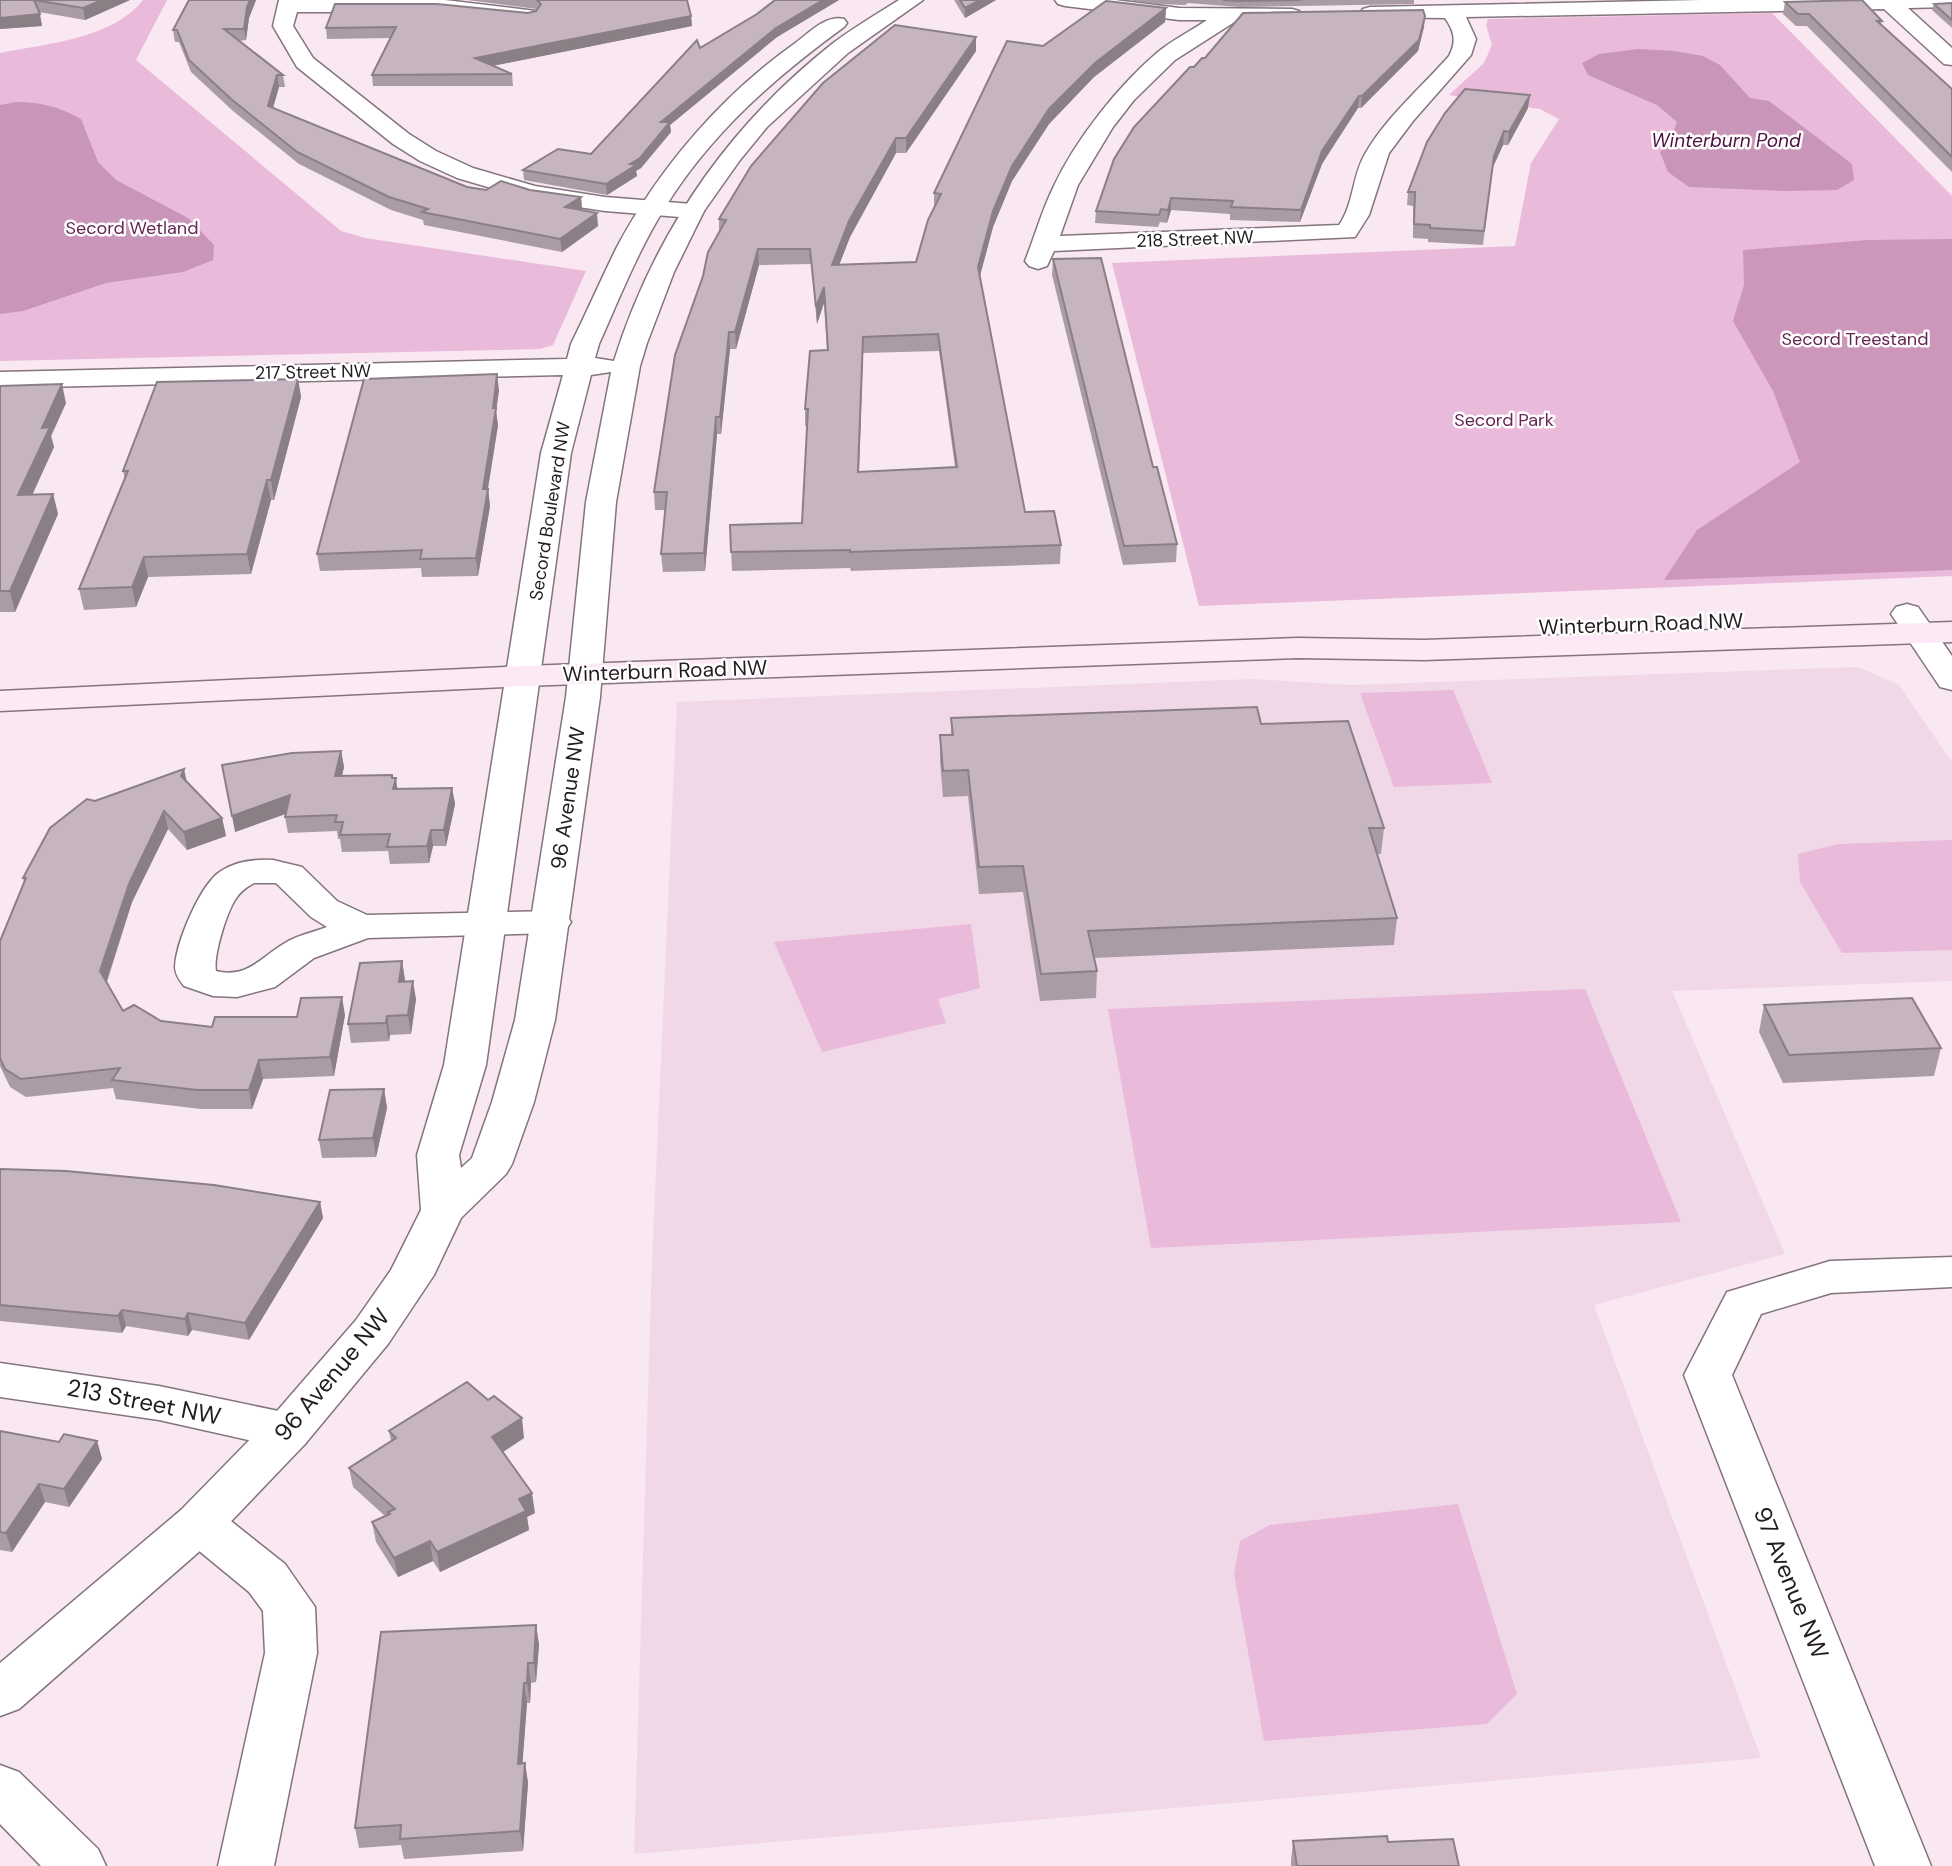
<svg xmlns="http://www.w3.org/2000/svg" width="1952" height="1866" viewBox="0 0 1952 1866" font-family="'DM Sans',sans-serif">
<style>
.built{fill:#f1d8e8}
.green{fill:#e9bad9}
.forest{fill:#cc97bb}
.water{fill:#c995b9}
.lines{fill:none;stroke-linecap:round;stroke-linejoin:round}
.minor-casing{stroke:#83747e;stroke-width:3}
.tertiary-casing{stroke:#83747e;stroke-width:3}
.secondary-casing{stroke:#83747e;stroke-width:3}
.minor{fill:#fff;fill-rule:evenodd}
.tertiary{fill:#fff;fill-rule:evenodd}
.secondary{fill:#fde9f6;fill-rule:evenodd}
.wall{fill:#aa9ca5;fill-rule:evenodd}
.shaded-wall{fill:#8b7f86}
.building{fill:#c6b5c0;stroke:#8b7f86;stroke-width:2;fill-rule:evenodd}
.labels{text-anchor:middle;stroke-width:5;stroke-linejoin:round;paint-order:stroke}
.far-park-label{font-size:18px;fill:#652655;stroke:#fff}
.far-street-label{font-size:18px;fill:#221c20;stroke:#fff}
.far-water-label{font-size:19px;font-style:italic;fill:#4d0f3f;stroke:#fff}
.street-label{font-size:21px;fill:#221c20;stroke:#fff}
.near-street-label{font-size:24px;fill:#221c20;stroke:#fff}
</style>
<rect width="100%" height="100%" fill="#f9e7f2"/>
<path class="built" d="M1859,667L1899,685L1952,762V981L1672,991L1785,1254L1594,1305L1761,1758L634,1854L652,1260L677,702L1252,679L1350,685Z"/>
<g class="green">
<path d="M143,0H167L136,60L341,231L365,238L586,271L553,345L540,349L0,361V53C45,44 113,39 143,0Z"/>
<path d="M1772,13L1952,196V576L1199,606L1112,263L1515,246L1531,163L1559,119L1540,109L1449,95L1484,63L1492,45L1486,25L1488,19Z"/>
<path d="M1453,690L1492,783L1394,787L1360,693Z"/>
<path d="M1952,840V950L1842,953L1800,882L1798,854L1838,844Z"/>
<path d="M971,924L980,988L938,999L946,1023L822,1052L774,942Z"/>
<path d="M1585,989L1681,1222L1151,1248L1108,1009Z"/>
<path d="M1458,1504L1517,1694L1487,1724L1264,1741L1234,1574L1240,1541L1270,1525Z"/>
</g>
<path class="forest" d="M1952,239V570L1664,580L1697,530L1800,462L1773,391L1733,321L1744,285L1743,250L1868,240Z"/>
<g class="water">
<path d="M1638,49L1674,51L1703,56L1720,65L1750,98L1769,101L1852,164L1854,180L1837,190L1783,191L1689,187L1668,172L1660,152L1671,138L1677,122L1657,105L1588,75L1582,63L1599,54Z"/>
<path d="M16,102C42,102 59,107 81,119L98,162L116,180L188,218L214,245L213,260L183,272L106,283L23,311L0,314V105Z"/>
</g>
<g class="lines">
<defs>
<g id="minor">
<path d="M279,0H445L536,11L539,15L536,19L529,21L438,12H297L293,26L313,58L409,134L436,151L473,168L535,186L605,197L692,204L701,206L704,211L701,216L692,218L605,211L532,200L457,178L420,161L393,144L297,67L273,26Z"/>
<path d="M1055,0H1115L1179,8L1292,9L1299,11L1302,15L1299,19L1292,21H1236L1175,60L1134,100L1113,127L1078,185L1060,236L1339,225C1354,204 1352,176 1365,154C1387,116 1421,88 1449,56C1457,41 1454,31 1445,18L1363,17L1360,13L1363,9L1370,7L1701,0H1952V7L1908,8L1952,48V65L1944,64L1884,9L1466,17L1476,39L1471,55L1413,121L1389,153L1369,215L1355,237L1054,251L1047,266L1038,269L1029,266L1025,261C1035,236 1042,210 1054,186C1076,139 1118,86 1158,52C1172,40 1191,31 1207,20H1179L1065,6L1058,4Z"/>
<path d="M1907,604L1918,607L1952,656V690L1940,687L1891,614L1896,607Z"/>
<path d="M273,860L302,867L337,901L367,915L552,911L566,914L571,922L566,930L552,933L368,938L314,958L275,987L237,997L213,996L184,986C180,981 175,974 175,967C176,943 200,884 221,871C236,861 256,859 273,860ZM254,883H276L311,917L327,927C314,932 298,935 285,943C261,957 247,979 216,971C213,956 227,910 237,897C242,890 247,887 254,883Z"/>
<path d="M1952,1257V1287L1831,1293L1761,1314L1732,1375L1931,1866H1875L1684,1375L1727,1292L1830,1261Z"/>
<path d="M0,1363L159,1386L288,1413L305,1418L312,1431L305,1444L288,1449L159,1420L0,1397Z"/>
<path d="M199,1504L217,1510L285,1564L315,1607L317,1653L274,1866H218L265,1653L263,1611L249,1592L181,1536L174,1523L181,1510Z"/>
<path d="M0,1765L19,1772L98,1849L106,1866H41L0,1824Z"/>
</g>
<path id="tertiary" d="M899,0H923L848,53L767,127L740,160L704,211L674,272L647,343L640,366L616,502L600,697L555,1020L534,1102L512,1164L506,1174L461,1218L434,1275L388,1344L305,1444L217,1536L19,1709L0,1716V1663L181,1510L271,1418L356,1320L391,1270L421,1210L417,1155L444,1065L541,453L563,375L0,388V372L567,359L571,344C587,312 601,279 617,247C659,168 721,96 794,44C808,34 826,14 844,19L847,23L844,27C774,78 710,134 664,209C638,251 619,299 599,344L595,358L614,361C654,234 727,127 832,44C853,28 877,14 899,0ZM611,372L586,502L566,697L515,1020L492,1102L472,1158L461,1168L459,1155L486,1065L571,453L591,375Z"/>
<path id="secondary" d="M1952,622V642L1424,660L1298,658L525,686L0,711V691L525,666L1298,638L1424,640Z"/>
</defs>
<use href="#minor" class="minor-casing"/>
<use href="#tertiary" class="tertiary-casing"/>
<use href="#secondary" class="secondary-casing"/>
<use href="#minor" class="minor"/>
<use href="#tertiary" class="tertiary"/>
<use href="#secondary" class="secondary"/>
</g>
<g class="wall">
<path d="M0,0H130L85,20L39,12L42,26L0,29Z"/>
<path d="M189,0H256L249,18L246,40L239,41L283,75L285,87H279L273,108L467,187L486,190H530L581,197L582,210L598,226L562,252L424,225L423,220L391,210L299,164L233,111L191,72L179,42H175L173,30Z"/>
<path d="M467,0H687L691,16L692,26L493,66L512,74L513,86H373L372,75L390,38L327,39L326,28L528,13L536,11L537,9Z"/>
<path d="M775,0H839L777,37L670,125L671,132L641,168L636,171L637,176L607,195L524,180L523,170L591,154L700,48L757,14Z"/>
<path d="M954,0H996L965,18Z"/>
<path d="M1127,0H1414V4L1239,7L1188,3L1185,5L1157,4Z"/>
<path d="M1785,2L1882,21L1881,25L1952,89V172L1807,26H1796L1783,14Z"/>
<path d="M1952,3V28L1932,10L1934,4Z"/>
<path d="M1166,8L1165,22L1094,77L1049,124L1012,181L993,227L980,276L1025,512L1061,545L1060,564L851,571L850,568L732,571L730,525L802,523L807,426H805V409L827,350L824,303L817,324L811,264L759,265L736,349H730L721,434H717L705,571L663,572L661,554L665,510H655L654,492L719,232V219L976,51L906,153H896L850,237L839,265L916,262L934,209V193L1043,46ZM939,351L955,467L859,472L863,353Z"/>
<path d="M1424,27L1418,51L1361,108H1358L1334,144L1322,164L1300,222L1230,220V214L1171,210L1167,223L1160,222L1158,227L1095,223L1096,211L1194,67L1205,58Z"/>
<path d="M1528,108L1508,145H1503L1492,169L1483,245L1428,242V239L1413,238V206L1407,205L1408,192Z"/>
<path d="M1053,259L1153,467L1177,544L1176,562L1123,565L1052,275Z"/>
<path d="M298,379L301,397L274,500H271L251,574L148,577L136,607L84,610L79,589L125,480L123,471Z"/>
<path d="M0,386L66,403L51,436L54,447L32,495L53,494L58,514L15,612H0Z"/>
<path d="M499,390L496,411L498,425L488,489L490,506L478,576L422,577L421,568L320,571L317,554Z"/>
<path d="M951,718L1261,724L1384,828L1381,854H1377L1397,918L1394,945L1094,958L1097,971L1096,998L1040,1001L1023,892L979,894L968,796L943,797L940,761V735H951Z"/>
<path d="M341,751L344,767L342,776L393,778L398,789L452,788L455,804L446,846H433L429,863L390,864L388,851L342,852L340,839H338L337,831L288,833L285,817L286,814L235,832Z"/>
<path d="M187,781L222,818L226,836L187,850L168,829L132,902L107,982L123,1011L161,1021L212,1027L297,1017L345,1015L334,1076L263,1079L252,1109H201L116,1099L113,1088L26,1097L10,1087L0,1066V941L24,882L23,878L95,801Z"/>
<path d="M402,961L405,981L416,999L411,1034L390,1035L389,1041L351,1043L348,1024Z"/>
<path d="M1764,1005L1941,1048L1934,1076L1783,1083L1759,1032Z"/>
<path d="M384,1089L387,1108L376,1157L322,1158L319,1140Z"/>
<path d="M0,1169L320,1202L323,1218L249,1340L192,1330L188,1336L126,1326L122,1333L0,1321Z"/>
<path d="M0,1431L59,1442L97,1441L102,1459L69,1507L45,1502L12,1552L0,1550Z"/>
<path d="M389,1431L524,1438L503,1452L535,1513L527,1517L529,1530L440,1572L433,1561L398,1577L376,1542L372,1522L385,1516L353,1487L349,1468L391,1441Z"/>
<path d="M536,1625L539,1645L536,1682L531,1683L530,1703H527L522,1764L525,1763L528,1783L523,1851L404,1859L401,1845L359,1848L355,1828Z"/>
<path d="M1293,1841L1388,1842L1459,1866H1291V1861Z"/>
</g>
<g class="shaded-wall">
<path d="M102,0H130L85,20L83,8Z"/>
<path d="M250,0H256L249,18L246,40L244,29L247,7Z"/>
<path d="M823,0H839L777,37L670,125L671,132L641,168L636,171L637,176L607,195L606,184L630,164L661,122L776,28Z"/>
<path d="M980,0H996L965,18V8Z"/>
<path d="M1166,8L1165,22L1094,77L1049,124L1012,181L993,227L978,283V267L993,211L1012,166L1049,109L1095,63Z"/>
<path d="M40,14L42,26L0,29V18Z"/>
<path d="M691,16L692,26L476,69L475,58Z"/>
<path d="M1425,16L1424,27L1418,51L1361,108L1362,96Z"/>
<path d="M976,37V51L906,153V138Z"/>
<path d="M277,75L279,87L270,118L268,106Z"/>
<path d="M1530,95L1528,108L1508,145L1509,132Z"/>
<path d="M1359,96L1358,108L1322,164L1300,222L1301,210L1322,151Z"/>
<path d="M1504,131L1503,145L1492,169L1483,245L1494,156Z"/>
<path d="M896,138V153L850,237L833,281L832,265L849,221Z"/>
<path d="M581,197L582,210L565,207Z"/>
<path d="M1171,198V210L1167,223L1168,210Z"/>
<path d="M597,213L598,226L562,252L560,239Z"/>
<path d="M758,249L759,265L736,349L735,332Z"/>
<path d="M824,287V303L817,324L816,307Z"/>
<path d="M729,332L730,349L721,434L720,417Z"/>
<path d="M863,337V353L858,490V472Z"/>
<path d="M497,374L499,390L496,411L498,425L485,506L483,489Z"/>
<path d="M298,379L301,397L274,500L271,480Z"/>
<path d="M62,384L66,403L51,436L54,447L23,515L18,495L42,428Z"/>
<path d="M716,417L717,434L705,571L704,553Z"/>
<path d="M267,480L271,500L251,574L247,554Z"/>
<path d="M488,489L490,506L478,576L476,558Z"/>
<path d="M53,494L58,514L15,612L10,591Z"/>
<path d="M144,557L148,577L136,607L132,587Z"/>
<path d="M341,751L344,767L338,793L335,776Z"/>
<path d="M184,769L188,787L181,776Z"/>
<path d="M392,775L394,786L396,778L398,794L396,805L392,778Z"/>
<path d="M452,788L455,804L446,846L444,830Z"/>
<path d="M290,795L293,811L235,832L232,816Z"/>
<path d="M164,811L168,829L132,902L104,989L100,971L129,884Z"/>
<path d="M222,818L226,836L187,850L184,832Z"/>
<path d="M431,830L433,846L429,863L427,846Z"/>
<path d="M402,961L405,980L402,1000L399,982Z"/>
<path d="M413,981L416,999L411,1034L408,1015Z"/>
<path d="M342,997L345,1015L334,1076L330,1057Z"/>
<path d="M387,1016L390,1035L389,1041L386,1023Z"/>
<path d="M259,1060L263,1079L252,1109L249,1090Z"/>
<path d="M384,1089L387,1108L376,1157L373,1138Z"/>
<path d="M320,1202L323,1218L249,1340L245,1323Z"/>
<path d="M122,1310L126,1326L122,1333L118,1316Z"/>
<path d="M188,1313L192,1330L188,1336L185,1319Z"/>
<path d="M522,1418L524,1438L495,1457L492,1437Z"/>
<path d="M97,1441L102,1459L69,1507L64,1489Z"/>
<path d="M39,1484L45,1502L12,1552L6,1533Z"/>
<path d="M532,1493L535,1513L527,1517L529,1530L440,1572L437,1552L519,1499Z"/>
<path d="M430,1541L433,1561L398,1577L394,1558Z"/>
<path d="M536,1625L539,1645L536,1682L534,1663Z"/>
<path d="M528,1663L531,1683L530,1703L527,1683Z"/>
<path d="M524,1683L527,1703L521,1784L518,1764Z"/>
<path d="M525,1763L528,1783L523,1851L520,1831Z"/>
</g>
<g class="building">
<path d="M0,0H102L83,8L34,0L40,14L0,18Z"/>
<path d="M189,0H250L247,7L244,29H224L283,75H277L268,106L467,187L486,190L501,181L530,190L581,197L565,207L597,213L560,239L422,212L428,209L389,197L297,152L231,99L189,60L177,30H173Z"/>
<path d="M537,0H687L691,16L475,58L512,74L372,75L396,27L326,28L335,4H437L528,13L536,11L541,4Z"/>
<path d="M775,0H823L776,28L661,122H670L640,158L630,164L636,165L606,184L523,170L558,149L591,154L697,40L700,48L757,14Z"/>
<path d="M960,0H980L965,8Z"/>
<path d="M1223,0H1301L1239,1Z"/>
<path d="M1862,0L1882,21H1877L1952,89V157L1809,14H1798L1785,2Z"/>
<path d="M1106,1L1166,8L1095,63L1049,109L1012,166L993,211L978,267L1025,512L1054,511L1061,545L850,552V550L731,552L730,525L802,523L808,409H805L810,351L828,350L824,287L816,307L810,249H758L735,332H729L720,417H716L704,553L661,554L667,492H654L675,355L703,276L708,252L726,220L719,219L751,166L823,83L895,25L976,37L906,138H896L849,221L832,265L916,262L928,220L941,194L934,193L1007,41L1043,46ZM938,334L957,467L858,472L863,337Z"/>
<path d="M1952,3V20L1934,4Z"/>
<path d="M1423,10L1425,16L1419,40L1362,96H1359L1322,151L1301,210L1231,207L1233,201L1171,198L1168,210L1161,209L1159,215L1096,211L1114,159L1134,127L1190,67H1194L1202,58H1205L1243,13Z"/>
<path d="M1465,89L1530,95L1509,132L1504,131L1494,156L1484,231L1430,228V225L1414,224L1415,192H1408L1427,142L1445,113Z"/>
<path d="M1101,258L1153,467H1157L1177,544L1124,546L1053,259Z"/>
<path d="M497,374L493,408H496L483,489H488L476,558L420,559L422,550L317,554L364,379Z"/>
<path d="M298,379L271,480H267L247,554L144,557L132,587L79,589L128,471H123L157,382Z"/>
<path d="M62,384L42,428L50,427L18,495L53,494L10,591H0V386Z"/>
<path d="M1257,707L1261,724L1348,721L1384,828H1369L1397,918L1088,931L1097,971L1041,974L1023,866L979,867L968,770L943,771L940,735H953L951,718Z"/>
<path d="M341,751L335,776L392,775V778H396L393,789L452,788L444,830H431L427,846L387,847L390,834L340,835L343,822H335L337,815L285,817L290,795L232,816L222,765L292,753Z"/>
<path d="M184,769L181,776L222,818L184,832L164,811L129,884L100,971L123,1011L134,1005L161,1021L212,1027L215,1017H297L301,998L342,997L330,1057L259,1060L249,1090H197L112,1080L120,1068L21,1079L5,1069L0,1058V941L26,878H23L50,828L87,799L95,801Z"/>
<path d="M402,961L399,982L413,981L408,1015L387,1016L386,1023L348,1024L360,963Z"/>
<path d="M1912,998L1941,1048L1789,1055L1764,1005Z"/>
<path d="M384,1089L373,1138L319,1140L330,1090Z"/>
<path d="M0,1169L66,1171L214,1185L320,1202L245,1323L188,1313L185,1319L122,1310L118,1316L0,1305Z"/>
<path d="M467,1382L488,1400L494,1396L522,1418L492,1437L532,1493L519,1499L526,1511L437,1552L430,1541L394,1558L372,1522L390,1514L388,1512L395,1509L349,1468L396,1438L389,1431Z"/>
<path d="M0,1431L59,1442L64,1434L97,1441L64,1489L39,1484L6,1533L0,1532Z"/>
<path d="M536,1625L534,1663H528L527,1683H524L518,1764L525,1763L520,1831L400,1839L401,1825L355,1828L381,1632Z"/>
<path d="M1387,1836L1388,1842L1453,1839L1459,1866H1297L1293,1841Z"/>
</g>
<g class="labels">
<g class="far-park-label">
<text x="132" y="234">Secord Wetland</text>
<text x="1855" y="345">Secord Treestand</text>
<text x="1504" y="426">Secord Park</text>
</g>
<g class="far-street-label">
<text transform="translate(1195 239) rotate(-2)" y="6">218 Street NW</text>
<text transform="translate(313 372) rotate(-1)" y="6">217 Street NW</text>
<text transform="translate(550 511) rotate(-81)" y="6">Secord Boulevard NW</text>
</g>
<g class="far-water-label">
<text x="1726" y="147">Winterburn Pond</text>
</g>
<g class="street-label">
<text transform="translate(1641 624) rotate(-2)" y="7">Winterburn Road NW</text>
<text transform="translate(665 671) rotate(-2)" y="7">Winterburn Road NW</text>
<text transform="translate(568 798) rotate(-82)" y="7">96 Avenue NW</text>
</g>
<g class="near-street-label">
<text transform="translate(332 1375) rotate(-50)" y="8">96 Avenue NW</text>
<text transform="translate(144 1402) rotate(11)" y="8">213 Street NW</text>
<text transform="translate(1791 1583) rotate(68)" y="8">97 Avenue NW</text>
</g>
</g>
</svg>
